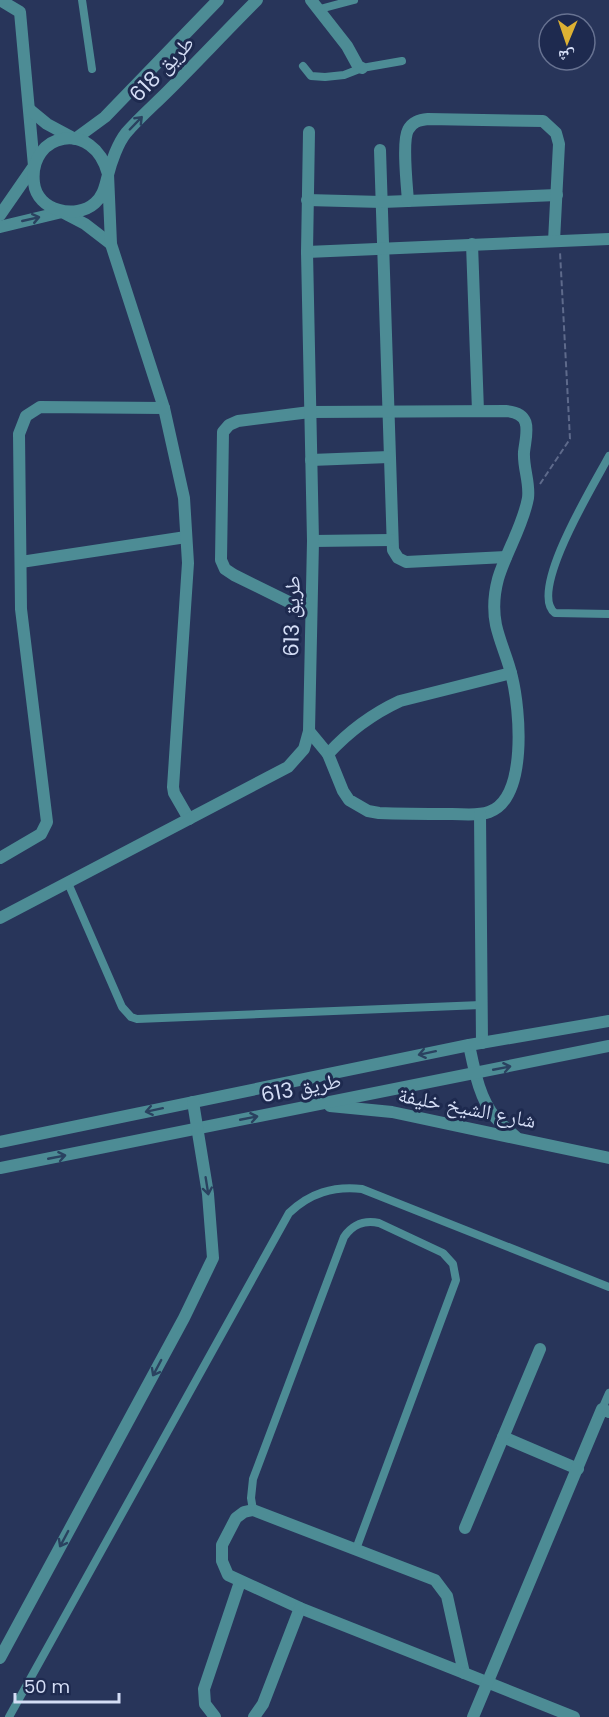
<svg xmlns="http://www.w3.org/2000/svg" width="609" height="1717" viewBox="0 0 609 1717" font-family="Poppins,'Noto Naskh Arabic',sans-serif">
<style>
.lines{fill:none;stroke-linecap:round;stroke-linejoin:round}
.path{stroke:#5e6a8b;stroke-width:2;stroke-dasharray:6 3;stroke-linecap:butt}
.lane{stroke:#4d8c95;stroke-width:8}
.street{stroke:#4d8c95;stroke-width:12}
.oneway{stroke:#2a4260}
.labels{text-anchor:middle;stroke-width:6;stroke-linejoin:round;paint-order:stroke}
.street-label{font-size:21px;fill:#d4ddf5;stroke:#1e2a4f}
</style>
<rect width="100%" height="100%" fill="#28355a"/>
<g class="lines">
<path class="path" d="M540,484L570,439L560,252"/>
<g class="lane">
<path d="M82,0L92,69"/>
<path d="M320,9L354,0"/>
<path d="M303,66L311,76L325,77L344,75L362,68L402,61"/>
<path d="M609,456C596,481 527,592 555,613L609,614"/>
<path d="M68,883L122,1007L131,1017L137,1019L481,1005"/>
<path d="M602,1409L609,1393"/>
<path d="M253,1510L251,1498L253,1479L344,1237C353,1224 364,1220 379,1223L443,1253L453,1264L456,1280L356,1549"/>
<path d="M9,1717L289,1213C310,1193 333,1186 362,1189L609,1287"/>
</g>
<g class="street">
<path d="M0,0L20,12L34,166L0,215"/>
<path d="M311,0L347,46L358,66L362,68"/>
<path d="M30,110L47,124L75,139L105,117L218,0"/>
<path d="M380,150L393,550L398,558L406,562L506,557"/>
<path d="M307,200L382,202L557,195"/>
<path d="M408,201C407,187 402,141 408,130C412,122 419,120 428,119L543,121L556,133L559,144L554,241"/>
<path d="M0,227L62,212L85,224L111,244"/>
<path d="M472,244L478,411"/>
<path d="M307,252L609,239"/>
<path d="M311,460L389,457"/>
<path d="M313,541L391,540"/>
<path d="M21,562L186,537"/>
<path d="M309,731L328,754L343,791L349,800L368,811L379,813C404,814 428,814 452,814C464,814 478,816 489,812C528,798 520,710 512,677C508,659 500,643 496,625C493,610 494,594 498,579C506,552 523,526 528,498C530,482 523,468 524,452C526,434 534,413 506,411L310,412L238,421L229,425L223,432L221,560L225,569L234,575L311,613"/>
<path d="M328,754C349,731 372,714 400,701L511,673"/>
<path d="M480,814L482,1043"/>
<path d="M189,819L174,793L173,787L188,563L184,498L164,408L111,244L108,174C94,119 28,132 34,183C37,211 76,220 95,203C104,195 105,185 108,175C111,162 118,143 126,133C139,118 154,105 168,91C198,61 227,30 257,0"/>
<path d="M0,858L41,834L47,822L21,609L19,434L26,416L40,407L164,408"/>
<path d="M0,918L288,767L304,749L309,731L313,541L307,252L309,132"/>
<path d="M469,1045C474,1068 479,1098 495,1117C501,1124 509,1131 516,1137"/>
<path d="M330,1106L392,1112L609,1158"/>
<path d="M0,1142L469,1045L609,1021"/>
<path d="M0,1168L609,1046"/>
<path d="M503,1437L578,1469"/>
<path d="M253,1510L435,1580L447,1596L464,1673L300,1608L228,1575L222,1561V1545L236,1518L244,1512Z"/>
<path d="M465,1528L540,1349"/>
<path d="M0,1658L184,1318L213,1258L208,1194L193,1102"/>
<path d="M464,1673L574,1717"/>
<path d="M215,1717L205,1704L204,1689L240,1582"/>
<path d="M254,1717L263,1704L300,1608"/>
<path d="M473,1717L602,1409L609,1412"/>
</g>
</g>
<defs><path id="oneway-shaft" d="M-6 0H5M1.5-3L5.5 0L1.5 3" fill="none" stroke-width="1.6" stroke-linecap="round" stroke-linejoin="round" transform="scale(1.5)"/></defs>
<g class="oneway">
<use href="#oneway-shaft" transform="translate(136 123) rotate(-46)"/>
<use href="#oneway-shaft" transform="translate(31 219) rotate(-13)"/>
<use href="#oneway-shaft" transform="translate(427 1053) rotate(168)"/>
<use href="#oneway-shaft" transform="translate(502 1068) rotate(-11)"/>
<use href="#oneway-shaft" transform="translate(154 1110) rotate(168)"/>
<use href="#oneway-shaft" transform="translate(249 1118) rotate(-11)"/>
<use href="#oneway-shaft" transform="translate(57 1157) rotate(-11)"/>
<use href="#oneway-shaft" transform="translate(207 1186) rotate(81)"/>
<use href="#oneway-shaft" transform="translate(157 1368) rotate(118)"/>
<use href="#oneway-shaft" transform="translate(64 1539) rotate(118)"/>
</g>
<g class="labels">
<g class="street-label">
<text transform="translate(162 69) rotate(-46)" y="7">طريق 618</text>
<text transform="translate(292 616) rotate(-89)" y="7">طريق 613</text>
<text transform="translate(301 1088) rotate(-11)" y="7">طريق 613</text>
<text transform="translate(467 1108) rotate(11)" y="7">شارع الشيخ خليفة</text>
</g>
</g>
<g transform="translate(567 42) rotate(182)"><circle r="28" fill="#1e2a4f" stroke="#677291" stroke-width="1.5"/>
<path d="M0-4.5L10 22L0 15L-10 22Z" fill="#ddb133"/>
<text y="-9" font-size="16" font-weight="bold" text-anchor="middle" fill="#d4ddf5">ش</text>
</g>
<path d="M15 1693v9h104v-9" fill="none" stroke="#d4ddf5" stroke-width="3"/>
<text x="24" y="1693" font-size="18" fill="#d4ddf5" stroke="#1e2a4f" stroke-width="4.5" paint-order="stroke">50 m</text>
</svg>
